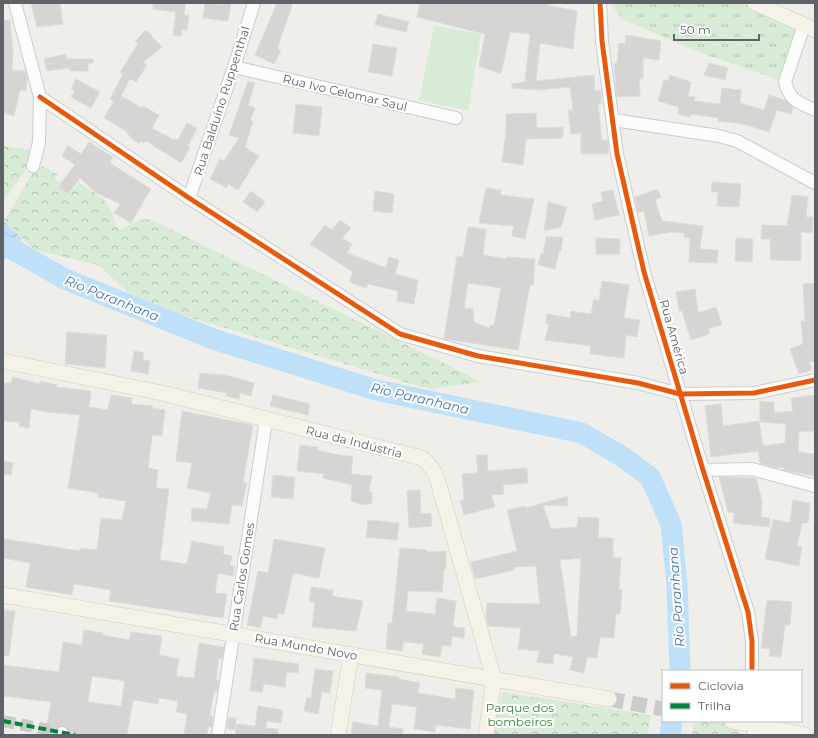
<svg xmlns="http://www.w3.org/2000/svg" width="818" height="738" viewBox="0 0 818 738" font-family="Montserrat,sans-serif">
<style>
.grass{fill:url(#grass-tufts)}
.forest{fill:url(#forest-crowns)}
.garden{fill:#d8ebd6}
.water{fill:url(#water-waves)}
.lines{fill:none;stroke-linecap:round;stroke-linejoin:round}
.river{stroke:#bfe0f9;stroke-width:21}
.building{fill:#d6d5d3;stroke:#deddd9;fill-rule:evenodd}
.minor-tunnel{stroke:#cbcbca;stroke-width:12;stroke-dasharray:12 6;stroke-linecap:butt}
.major-tunnel{stroke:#cbcbca;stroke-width:15;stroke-dasharray:15 8;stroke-linecap:butt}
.minor-casing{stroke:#cbcccc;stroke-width:14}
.major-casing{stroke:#d7ceb8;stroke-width:16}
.minor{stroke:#fdfcfc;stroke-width:12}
.major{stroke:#f4f2e9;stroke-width:15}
.quiet{stroke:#00873e;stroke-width:4;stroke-dasharray:8 4;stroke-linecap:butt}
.cycleway-casing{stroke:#fff;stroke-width:8}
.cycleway{stroke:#e8590c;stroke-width:5}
.labels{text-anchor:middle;stroke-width:4;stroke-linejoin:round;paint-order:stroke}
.street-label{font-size:12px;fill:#5f6368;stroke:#fff}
.park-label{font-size:12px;fill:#348238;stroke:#fff}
.water-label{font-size:13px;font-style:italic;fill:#4174aa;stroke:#fff}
</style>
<defs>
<pattern id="grass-tufts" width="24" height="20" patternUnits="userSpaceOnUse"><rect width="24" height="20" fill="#d8ebd6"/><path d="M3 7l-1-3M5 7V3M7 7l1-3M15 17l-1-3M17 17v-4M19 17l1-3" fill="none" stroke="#b2c2b1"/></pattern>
<pattern id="forest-crowns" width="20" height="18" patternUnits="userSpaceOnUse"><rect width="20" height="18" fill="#d8ebd6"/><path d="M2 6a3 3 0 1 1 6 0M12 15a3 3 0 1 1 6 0" fill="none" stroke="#b2c2b1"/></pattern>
<pattern id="water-waves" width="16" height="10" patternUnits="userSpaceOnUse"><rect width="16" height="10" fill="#bfe0f9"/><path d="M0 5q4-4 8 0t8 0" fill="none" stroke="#9eb9cd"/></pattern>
</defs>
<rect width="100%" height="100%" fill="#efeeea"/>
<path class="grass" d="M610,3H742L801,29L779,80L701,53L622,19Z"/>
<g class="forest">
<path d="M3,146L31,150L30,164L3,202Z"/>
<path d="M44,166L57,174L55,179L60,182L57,186L68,195L79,183C106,200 108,198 118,230L139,220L150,219L482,382L429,389L139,302L98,265L35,250L4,221L35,169Z"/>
<path d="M502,692L651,715L647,735H494Z"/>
<path d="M695,721C707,721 737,720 741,735H692Z"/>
</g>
<path class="garden" d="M434,26L481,34L468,111L419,100Z"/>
<path class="water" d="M3,221L22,238L4,261L3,260Z"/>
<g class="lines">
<g class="river">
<path d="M3,244L65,279L213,339L376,390L582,433L623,457L650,477L671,524L677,584L680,671"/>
<path d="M670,735L672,721"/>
</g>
</g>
<g class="building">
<path d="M31,3H60L63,24L37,27Z"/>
<path d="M153,3H186L184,15H189L187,30L182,29L181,36L173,35L176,12L153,9Z"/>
<path d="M205,3L221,5V3H231L228,21L203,18Z"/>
<path d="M277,3H293L277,49L281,50L274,64L255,55Z"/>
<path d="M420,3H547V5L577,11L573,49L540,43L536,81L594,75L595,91L601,90V104H598L602,140H608V154H581V133L571,134L568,110H573L570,87L539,90L512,88V84L525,82L530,34L510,32L501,74L479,66L485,34L417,17Z"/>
<path d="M378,14L409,22L406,32L375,25Z"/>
<path d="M3,20H10L13,52L12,70L25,71L27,77L26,91L20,90L14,116L3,113Z"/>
<path d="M146,30L162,47L143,62L147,65L136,82L130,79L121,96L142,108L143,106L159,115L152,128L174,140L175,139L178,140L187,123L197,128L188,146L190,148L181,163L146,141L144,143L140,141L139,144L131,138L126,131L104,118L114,101L110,99L123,74L120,72L138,44L135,41Z"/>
<path d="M626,35L661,41L659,60L643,58V79H639L640,96L617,97L614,63H617L619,43L625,44Z"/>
<path d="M373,44L397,48L392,76L368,72Z"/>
<path d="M66,54L67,59H93V63L88,64V71H70V68L47,71L44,59Z"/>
<path d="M709,63L728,68L725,80L704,75Z"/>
<path d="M670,75L691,82L688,96L695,97L694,101L720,104L722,88L741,90L740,103L764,110L769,95L785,100L793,107L791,114L777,110L769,132L743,124L718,121L719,118L691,114L690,117L678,114L679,107L658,101L664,80L668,81Z"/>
<path d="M76,79L100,92L91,108L71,97L75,91L71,89Z"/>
<path d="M248,81L255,83L248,105L255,108L250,121H253L245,147L259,156L238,190L228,184L227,188L210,179L220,159L224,161L239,138L229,135Z"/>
<path d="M296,104L322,107L319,136L293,133Z"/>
<path d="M536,113L537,128L563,127V138L526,139L523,165L502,162L506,132V114Z"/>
<path d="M89,142L113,157L110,163L151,189L131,223L114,213L120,204L95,192L80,178L68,194L58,187L75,165L62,156L68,146L81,154Z"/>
<path d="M712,182L741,184L739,207L717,206L718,192H711Z"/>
<path d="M486,188L501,190L500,195L534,199L525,239L512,236L514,226L479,223Z"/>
<path d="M658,189L661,197L655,200L662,221L703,226L700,249L718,250L717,263L689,262L690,238L684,237V233L671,232L649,236L644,211L638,213L635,197Z"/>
<path d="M613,190L619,215L595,220L592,204L603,201L601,192Z"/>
<path d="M251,191L265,202L257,212L243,202Z"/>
<path d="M375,191L394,194L392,213L373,211Z"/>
<path d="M792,195L808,197L806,217H813L812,233L801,232V261L771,260L770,239H761L762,225L787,226Z"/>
<path d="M548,202L567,207L561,227L544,231Z"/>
<path d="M340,220L351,228L342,238L352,244L347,253L386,268L389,257L399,260L395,274L418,280L414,304L397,301L398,291L368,284L366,288L349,282L353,272L310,244L325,225L332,230Z"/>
<path d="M468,227L486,229L483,255L506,259V257L535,259L533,285H530L518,350L444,339L457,256L463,257ZM468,283L501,288L494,326L490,325L489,328L474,322L473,309L464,308Z"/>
<path d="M546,237H563L561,251H559L555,269L538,265L541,253L543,254Z"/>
<path d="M596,238L620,239V254H596Z"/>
<path d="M736,238L753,239L752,262L735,261Z"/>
<path d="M602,281L629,285L624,318L640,320L637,337L626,335L624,358L590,354L591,346L545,340L549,325L546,323L547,314L570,318L571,311L591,314L594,299L599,301Z"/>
<path d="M815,283V361L809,362L812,370L799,374L790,349L803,344L801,321H805L803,284Z"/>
<path d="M695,289L698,313L716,307L722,325L709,328V334L691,340L682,311H679L676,292Z"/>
<path d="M67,332L107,335L105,368L65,364Z"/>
<path d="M134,351L144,353L143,360L150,361L148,374L131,371Z"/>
<path d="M200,373L225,375L254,383L251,396L240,393L239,399L226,396L227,393L198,388Z"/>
<path d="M13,377L40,384V381L57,385L56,387L91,391L89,407L108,410L111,395L132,398L131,404L153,406L152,408L165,410L162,436L152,435L148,468L158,470L156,488L169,489L160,560L187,564L192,541L224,547L223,554L232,556L230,565L235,566L233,576L218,573L215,593L227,594L223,618L109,601L111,590L74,584L72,595L26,587L30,563L3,558L4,539L80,551V548L97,550L101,518L122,520L126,501L98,497V493L68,488L80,415L47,412L31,409L29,428L19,426L20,422L3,421V383H11Z"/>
<path d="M273,395L310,404L308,415L270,406Z"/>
<path d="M815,395V431L799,432L798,452L815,454V476L783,470L784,467L776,468L760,463L758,451L711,457L705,406L721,404L723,426L759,421L763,446L785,443L786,424L760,422V401L774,402V413L793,411L791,398Z"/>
<path d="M182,411L253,425L243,482L247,483L242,506L232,505L229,524L191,521L192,508L207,509L211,493L187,488L192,463L176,461Z"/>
<path d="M300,445L318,447L317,450L344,456H353L351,474L372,476L369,492H372V503L363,505L351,501L352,485L323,478L324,474L297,471Z"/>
<path d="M476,455H487L488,471L527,468L528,483L503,485L504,494L491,495L495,507L464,515L460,501L464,500L462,474L478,473Z"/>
<path d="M3,461L13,463L11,475L3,474Z"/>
<path d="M273,475L295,477L293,499L271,497Z"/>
<path d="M719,477L756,478L762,501L761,517L770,518L769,527L733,523L734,513L728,512Z"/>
<path d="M420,490L421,514L431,513L432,526L409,528L407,491Z"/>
<path d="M568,496L567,506L543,505L551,529L577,527L578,517L599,518L598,538H613V557L621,558L619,590H622L620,614H616L614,638L600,637L597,658L587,657L584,673L570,670L573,657L554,654L553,664L537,662L539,651L518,649L521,628L488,626L486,619L487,603L540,604L536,566L513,567L514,570L475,579L471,562L517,551L507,510L525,506L526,508ZM581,558L577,636L571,637L560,560Z"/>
<path d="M793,500L810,503L808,523H802L797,546L802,547L799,566L765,559L773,519L790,523Z"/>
<path d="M368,520L399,523L397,540L366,537Z"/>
<path d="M274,539L325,548L319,578L293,573L284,614L278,613L277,619L263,616L260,628L247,625L258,571L268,573Z"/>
<path d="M400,548L427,550V552L446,551V569H444L442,592L408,591L406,611L435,614L437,598L456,601L453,627L465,628L464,638L452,636L451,646L442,645L440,657L422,654L424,644L403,642V651L386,649L388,623H392Z"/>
<path d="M311,587L333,590L332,596L363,601L356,631L312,627L315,602H309Z"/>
<path d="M767,600L792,602L790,625H785L781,657L769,656L770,649L761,648Z"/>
<path d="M3,610L15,611L9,656H3Z"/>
<path d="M84,630L103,633L102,635L129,640L131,632L162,636L159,655L179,659L176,676L194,678L199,643L224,647L222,659L219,658L216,680L219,681L217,692H214L210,715L213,716L212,727H208L207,735H184L187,714L176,712L178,701L159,698L158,704L133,700L127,735H70L68,729L62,726L56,729L54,735H45L51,702L3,696V665L59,672L63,642L82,645ZM92,676L125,681L121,706L88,702Z"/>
<path d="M254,658L299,664L298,673L287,672L285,687L264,684L262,692L250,691Z"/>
<path d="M315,669L333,671L330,693L322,692L318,714L304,711L307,697L311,698Z"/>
<path d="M366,673L399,677V679L420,683L418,693L455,699L456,688L474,690L470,729L436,725L435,732L414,729L417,707L392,704L389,727L403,729V735H351L353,722L378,726L382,690L365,688Z"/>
<path d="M258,706L283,710L281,723L267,721L266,728L278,729V735H235L237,724L255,726Z"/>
<path d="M228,718H236L235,730L227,729Z"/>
</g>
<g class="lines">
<path class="minor-tunnel" d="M3,721L75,735"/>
<path class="major-tunnel" d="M609,699L663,709"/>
<defs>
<g id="minor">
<path d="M15,3L40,97L39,142L33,166"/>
<path d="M600,3L602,41L617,154L644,272L703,470L748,612L752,641V671"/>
<path d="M804,25L785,82C790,101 798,102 815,110"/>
<path d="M234,67L456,118"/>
<path d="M40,97L189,198L400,334L478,356L638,383L680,394L754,393L815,380"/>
<path d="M614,120L719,136L737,141L815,183"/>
<path d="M189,198L234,67L254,3"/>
<path d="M703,470L752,469L815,486"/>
<path d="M753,721L754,735"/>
<path d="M62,735V733"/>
<path d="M218,735L266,420"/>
</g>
<g id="major">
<path d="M755,3L815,30"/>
<path d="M3,361L162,393L422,458L432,468L437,478L494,679L486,735"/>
<path d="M3,595L609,699"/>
<path d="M732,721L806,735"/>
<path d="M338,735L351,655"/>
</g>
</defs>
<use href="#minor" class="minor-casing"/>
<use href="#major" class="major-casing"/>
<use href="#minor" class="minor"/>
<use href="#major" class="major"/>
<path class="quiet" d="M3,721L75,735"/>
<defs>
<g id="cycleway">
<path d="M600,3L602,41L617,154L644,272L703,470L748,612L752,641V671"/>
<path d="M40,97L189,198L400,334L478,356L638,383L680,394L754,393L815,380"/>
</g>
</defs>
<use href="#cycleway" class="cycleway-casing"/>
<use href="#cycleway" class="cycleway"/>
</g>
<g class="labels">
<g class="street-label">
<text transform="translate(345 93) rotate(13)" y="4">Rua Ivo Celomar Saul</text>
<text transform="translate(222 101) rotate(-72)" y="4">Rua Balduíno Ruppenthal</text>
<text transform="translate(674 337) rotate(74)" y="4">Rua América</text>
<text transform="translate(354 442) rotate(14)" y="4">Rua da Indústria</text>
<text transform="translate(242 577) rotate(-81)" y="4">Rua Carlos Gomes</text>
<text transform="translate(306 647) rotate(10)" y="4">Rua Mundo Novo</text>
</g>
<g class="park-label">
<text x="520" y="712">Parque dos<tspan x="520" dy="14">bombeiros</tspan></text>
</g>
<g class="water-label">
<text transform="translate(112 298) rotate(22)" y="5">Rio Paranhana</text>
<text transform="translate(420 398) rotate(13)" y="5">Rio Paranhana</text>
<text transform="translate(676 597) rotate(-94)" y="5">Rio Paranhana</text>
</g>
</g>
<rect width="818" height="738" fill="none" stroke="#5f6368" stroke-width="8"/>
<rect x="662" y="670" width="140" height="52" fill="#ffffff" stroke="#bfc1c3"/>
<rect x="670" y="683" width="20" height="6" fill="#e8590c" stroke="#bfc1c3"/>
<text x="698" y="690" font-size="12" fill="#5f6368">Ciclovia</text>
<rect x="670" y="703" width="20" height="6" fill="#00873e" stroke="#bfc1c3"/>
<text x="698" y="710" font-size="12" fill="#5f6368">Trilha</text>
<path d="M674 34v6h85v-6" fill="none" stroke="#5f6368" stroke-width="2"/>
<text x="680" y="34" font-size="12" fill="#5f6368" stroke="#ffffff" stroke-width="3" paint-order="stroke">50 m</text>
</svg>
